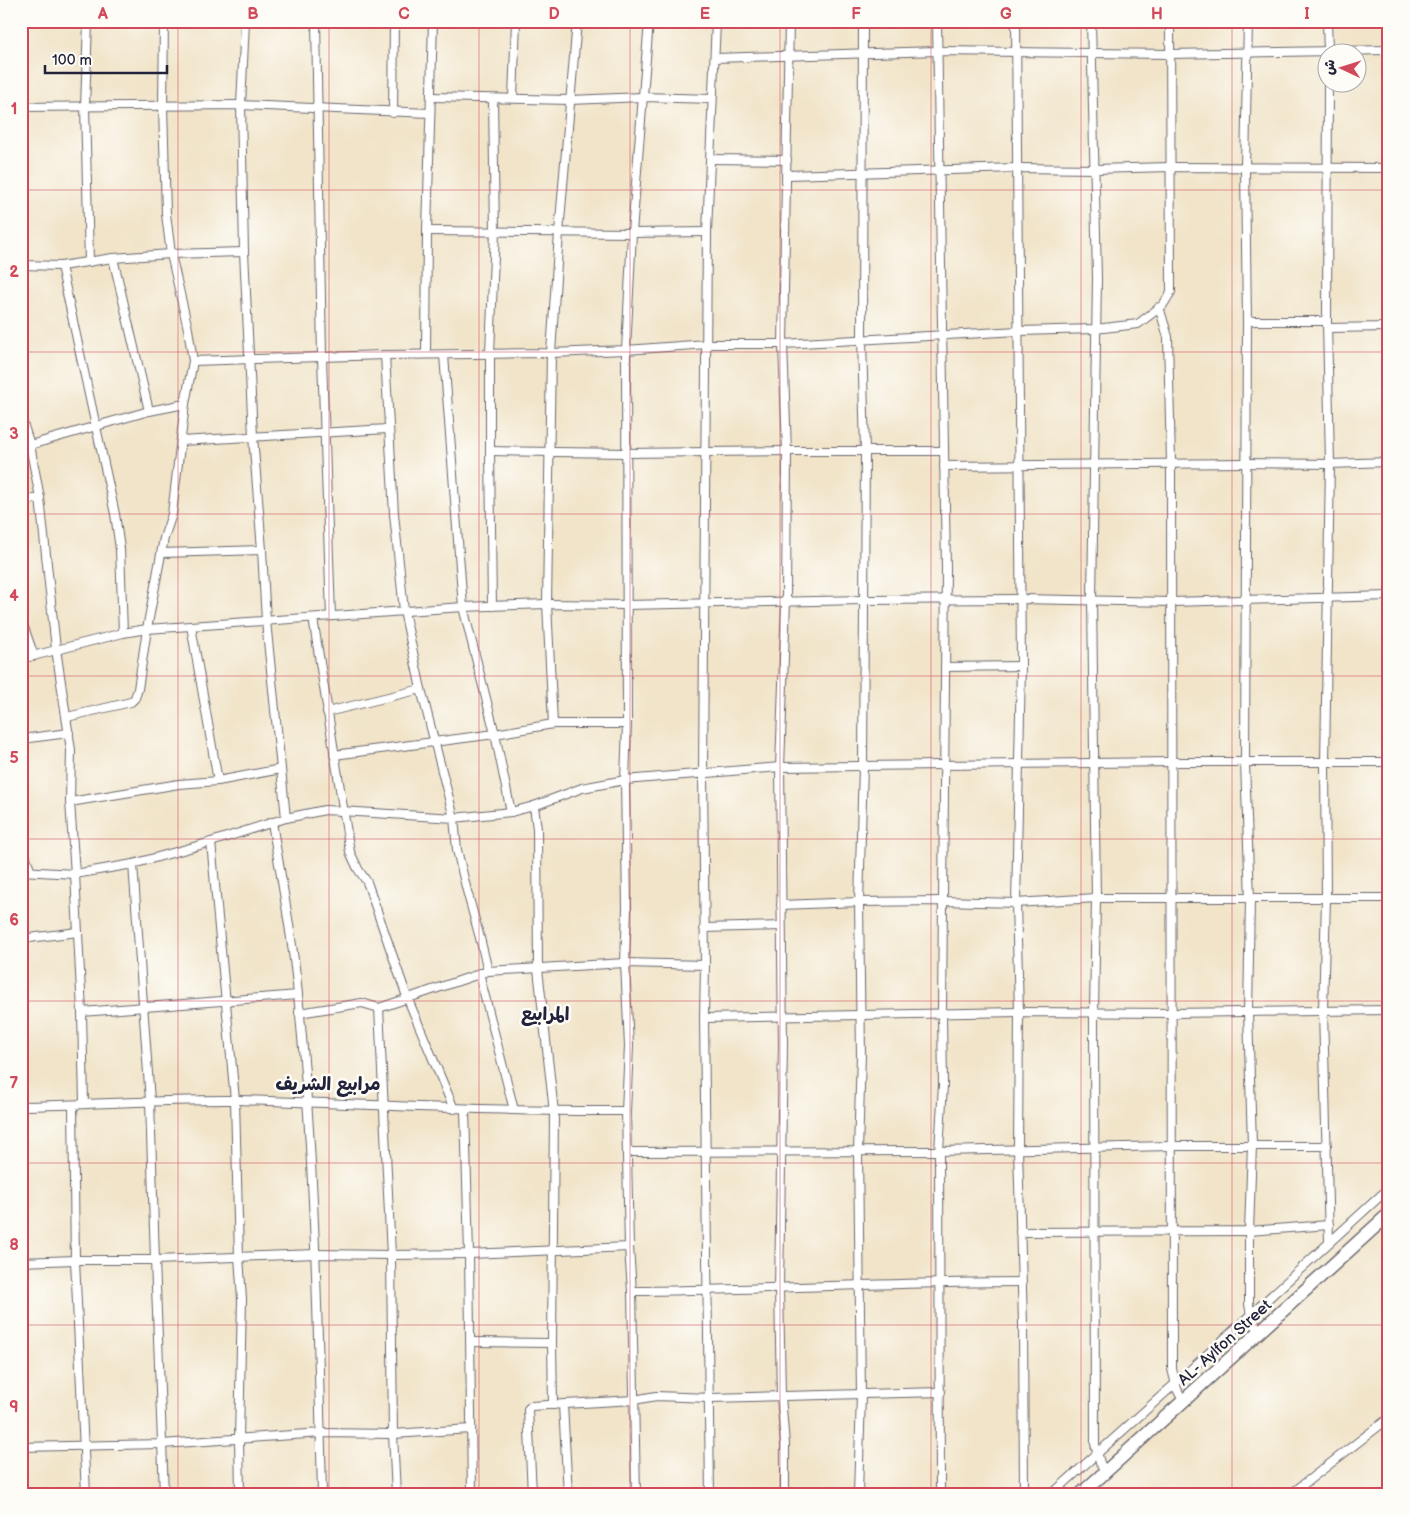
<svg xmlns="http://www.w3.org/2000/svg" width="1410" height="1515" viewBox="0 0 1410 1515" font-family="'Balsamiq Sans','Playpen Sans Arabic',sans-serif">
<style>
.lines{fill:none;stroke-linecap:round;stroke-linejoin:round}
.minor-casing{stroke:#6a666d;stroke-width:10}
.trunk-casing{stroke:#6a666d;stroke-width:15}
.minor{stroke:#fff;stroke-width:8}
.trunk{stroke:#fff;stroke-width:12}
.grid{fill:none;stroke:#d1495b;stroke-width:1;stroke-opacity:0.55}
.labels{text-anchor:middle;stroke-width:5;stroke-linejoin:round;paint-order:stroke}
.street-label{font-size:16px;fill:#22223b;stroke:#fdfcf7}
.neighbourhood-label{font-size:18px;font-weight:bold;fill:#22223b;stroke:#fdfcf7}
.neatline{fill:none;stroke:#d1495b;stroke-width:2}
.grid-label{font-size:16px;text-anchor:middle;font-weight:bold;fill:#d1495b}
</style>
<rect width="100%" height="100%" fill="#fdfcf7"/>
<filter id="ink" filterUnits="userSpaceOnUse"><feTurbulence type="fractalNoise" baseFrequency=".02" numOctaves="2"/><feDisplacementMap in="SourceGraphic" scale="10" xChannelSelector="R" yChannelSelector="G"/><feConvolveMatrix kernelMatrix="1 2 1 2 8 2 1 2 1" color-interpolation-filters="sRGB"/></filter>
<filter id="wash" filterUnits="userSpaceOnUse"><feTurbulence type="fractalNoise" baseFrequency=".0096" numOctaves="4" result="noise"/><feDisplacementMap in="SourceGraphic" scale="20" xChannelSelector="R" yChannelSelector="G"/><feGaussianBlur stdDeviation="1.12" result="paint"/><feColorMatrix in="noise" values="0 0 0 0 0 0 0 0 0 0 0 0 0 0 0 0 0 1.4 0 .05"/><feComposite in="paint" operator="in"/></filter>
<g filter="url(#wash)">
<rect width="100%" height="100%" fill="#f1e4c9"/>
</g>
<g filter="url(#ink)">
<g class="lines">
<defs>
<g id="minor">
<path d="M88,21L85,107L89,262"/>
<path d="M245,21L241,105L244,252L253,436L262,550L266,621L286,818"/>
<path d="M316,21L322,357L331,616"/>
<path d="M937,21L946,569L942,1014L943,1085L939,1151L940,1494"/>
<path d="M1016,21L1021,666L1016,903L1019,1012L1018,1149L1023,1323L1024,1494"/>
<path d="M1091,21L1097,278L1092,600L1096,898L1094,1012L1095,1444L1100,1463L1105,1472"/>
<path d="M1248,21L1245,168L1247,321L1245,763L1250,899L1248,1012L1252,1145L1249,1231V1304L1251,1315L1259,1332"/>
<path d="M1327,21L1328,52"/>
<path d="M715,58L937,51L1170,54L1389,50"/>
<path d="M1328,82L1327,321L1330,464L1325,762L1326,898L1323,1011L1329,1242"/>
<path d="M431,97L570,100L643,97L712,99"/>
<path d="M513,98L516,21"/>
<path d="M21,107L241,105L430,113"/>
<path d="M393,113L394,21"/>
<path d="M711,159L787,160"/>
<path d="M787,175L1017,168L1095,169L1170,167L1389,168"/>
<path d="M427,231L632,233L707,232"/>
<path d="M113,258L149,411"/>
<path d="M21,265L61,266L113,258L171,254L244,252"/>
<path d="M61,266L115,514L120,549L123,633"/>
<path d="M1159,307L1168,337L1171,463L1172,1369L1177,1389L1183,1401"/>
<path d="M1247,321H1327"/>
<path d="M1328,328L1389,327"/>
<path d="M426,354L427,231L433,21"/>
<path d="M385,355L394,514L404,611L421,689L454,818L457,850L467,891L480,938L488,971"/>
<path d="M444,355L463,607L495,734L511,812"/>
<path d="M193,361L385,355L551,353L626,350L707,344H783L1019,331L1095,329L1138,324L1163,305L1171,292L1170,21"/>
<path d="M21,417L30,445L40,498L56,649L71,750L70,802L75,874L82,1012L84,1104"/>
<path d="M181,441L388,429"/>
<path d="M30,445L149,411L185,404"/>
<path d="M490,451L627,453L787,451H944"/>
<path d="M944,466L1245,463L1330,464L1389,462"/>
<path d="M21,501L40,498"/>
<path d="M162,553L262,550"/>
<path d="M492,606L490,451V353L495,232L493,99"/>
<path d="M313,618L350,852L358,869L367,882L407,997L454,1109"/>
<path d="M21,619L34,656"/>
<path d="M191,626L218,781"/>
<path d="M21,659L123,633L147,629L463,607L547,604L626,605L863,600L1020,599L1172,602L1389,596"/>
<path d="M945,667L1021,666"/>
<path d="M327,712L421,689"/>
<path d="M67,717L131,702L135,698L138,689L147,629L164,538L172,514L185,404L193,361L188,329L171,254L166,214L163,106L164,21"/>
<path d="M553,724L547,604L551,353L559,233L577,21"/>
<path d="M21,739L69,733"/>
<path d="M334,755L495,734L553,724H627"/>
<path d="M70,802L179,784L218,781L281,769"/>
<path d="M534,806L537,829L538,969L554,1112L552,1343L553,1405"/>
<path d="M272,822C281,879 293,938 298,995C315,1160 318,1327 322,1494"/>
<path d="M21,841L30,870"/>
<path d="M211,842L235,1100L239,1257L242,1299L239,1439L240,1494"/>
<path d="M133,864L150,1101L155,1260L164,1494"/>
<path d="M21,871L75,874L133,864L211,842L286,818L325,810L454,818L511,812L534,806L582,788L625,780L780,767L1172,762H1389"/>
<path d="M781,905L859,902L942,901L1016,903L1096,898H1389"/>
<path d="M704,928L781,926"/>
<path d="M21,939L78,932"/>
<path d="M479,973L514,1110"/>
<path d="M379,1008L391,1255L393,1434L396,1494"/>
<path d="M82,1012L298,995"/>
<path d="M299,1013L362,1003L379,1008L488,971L625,963L705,965"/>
<path d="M704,1018L1019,1012L1173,1013L1389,1010"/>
<path d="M73,1105L75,1260L86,1494"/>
<path d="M21,1106C93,1105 165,1099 237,1100C367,1104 496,1112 626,1111"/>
<path d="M465,1109L469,1254L472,1494"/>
<path d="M628,1152L939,1151L1171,1146H1327"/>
<path d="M1020,1232L1249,1231L1329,1225"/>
<path d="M21,1262L75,1260H155L316,1254L391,1255L469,1254L629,1247"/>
<path d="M632,1291C762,1290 892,1282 1021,1282"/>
<path d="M471,1342L552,1343"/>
<path d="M563,1405L568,1494"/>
<path d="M21,1447L162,1444L322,1433L393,1434L471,1429"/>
<path d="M532,1494L528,1409L531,1406L634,1400L656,1396L710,1398L941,1392"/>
<path d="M636,1494L632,1291L629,1247L626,1111L629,1046L625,963L627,909L625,780L627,724L626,350L632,233L649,21"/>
<path d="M710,1494L704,1018L705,965L703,774L707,232L716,21"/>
<path d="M785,1494V1445L781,1396L779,1287L783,1045L780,767L786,601L787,451L783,344L789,21"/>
<path d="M858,1494L861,1394L858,1151L861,1055L859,902L863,766L865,451L862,339L863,21"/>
<path d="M1052,1494L1176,1383L1389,1188"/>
<path d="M1291,1494L1389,1418"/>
</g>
<path id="trunk" d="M1081,1494L1389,1214"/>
</defs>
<use href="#minor" class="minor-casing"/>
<use href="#trunk" class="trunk-casing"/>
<use href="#minor" class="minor"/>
<use href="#trunk" class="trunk"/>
</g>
</g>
<path class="grid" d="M178,21V1494M329,21V1494M479,21V1494M630,21V1494M780,21V1494M931,21V1494M1081,21V1494M1232,21V1494M21,190H1389M21,352H1389M21,514H1389M21,676H1389M21,839H1389M21,1001H1389M21,1163H1389M21,1325H1389"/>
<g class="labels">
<g class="street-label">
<text transform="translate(1224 1342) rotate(-42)" y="6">AL- Aylfon Street</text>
</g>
<g class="neighbourhood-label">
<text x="545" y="1020">المرابيع</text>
<text x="328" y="1090">مرابيع الشريف</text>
</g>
</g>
<rect width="1410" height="1515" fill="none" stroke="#fdfcf7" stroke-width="55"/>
<g transform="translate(1342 68) rotate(274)"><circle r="24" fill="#fdfcf7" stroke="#a5a5ac"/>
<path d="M0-4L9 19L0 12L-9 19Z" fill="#d1495b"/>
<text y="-8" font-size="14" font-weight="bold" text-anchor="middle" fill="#22223b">ش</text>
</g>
<path d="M45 65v8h122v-8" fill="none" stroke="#22223b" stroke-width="2.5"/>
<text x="52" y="65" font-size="15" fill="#22223b" stroke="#fdfcf7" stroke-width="4" paint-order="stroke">100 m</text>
<rect x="28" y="28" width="1354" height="1460" class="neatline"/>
<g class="grid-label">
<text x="103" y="19">A</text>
<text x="253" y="19">B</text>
<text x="404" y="19">C</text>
<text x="554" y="19">D</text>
<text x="705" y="19">E</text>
<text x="856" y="19">F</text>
<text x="1006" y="19">G</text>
<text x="1157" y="19">H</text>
<text x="1307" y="19">I</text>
<text x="14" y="114">1</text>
<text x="14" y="277">2</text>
<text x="14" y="439">3</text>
<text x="14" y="601">4</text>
<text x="14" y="763">5</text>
<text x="14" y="925">6</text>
<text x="14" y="1088">7</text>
<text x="14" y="1250">8</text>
<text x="14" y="1412">9</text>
</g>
</svg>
